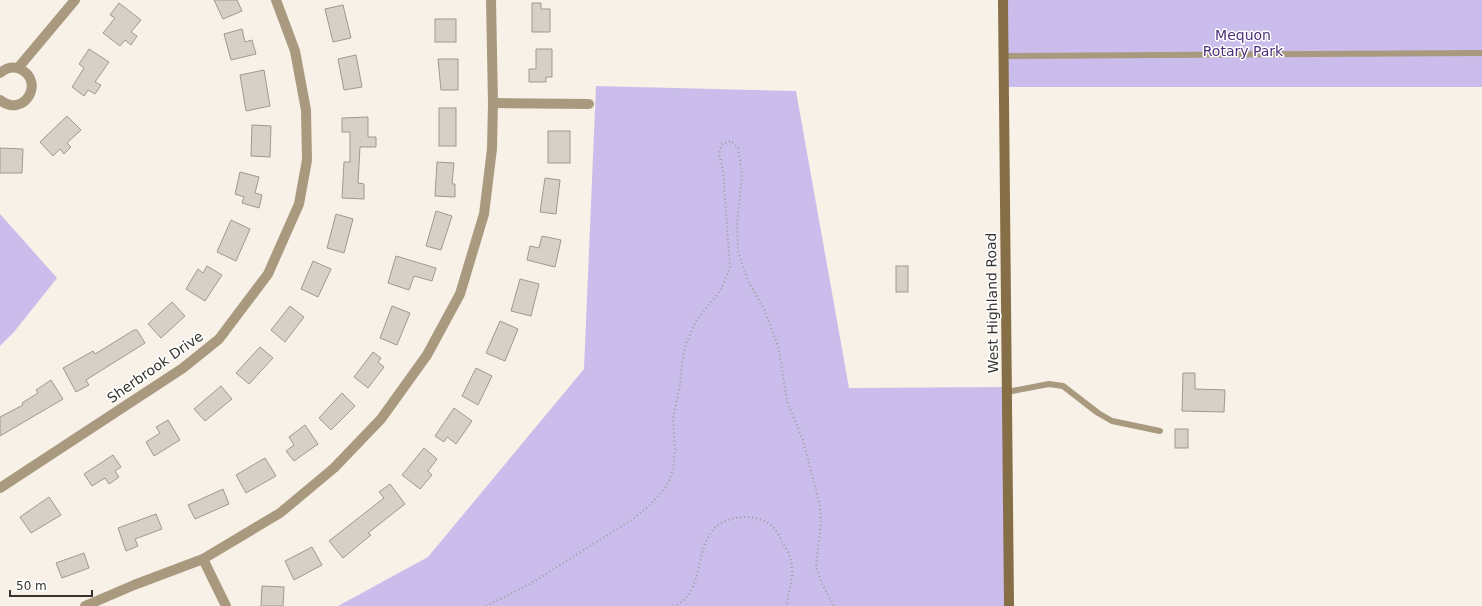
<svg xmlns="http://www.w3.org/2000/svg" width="1482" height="606" viewBox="0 0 1482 606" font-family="'DejaVu Sans',sans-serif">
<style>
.green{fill:#cabdeb}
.building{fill:#d6d0c8;stroke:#9e9991}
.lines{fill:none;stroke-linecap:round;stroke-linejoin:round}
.path{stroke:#9f9b95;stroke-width:2;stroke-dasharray:1 3;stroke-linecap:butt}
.service{stroke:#a9997f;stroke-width:6}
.minor{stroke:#a9997f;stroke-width:10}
.secondary{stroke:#866e47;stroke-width:10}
.labels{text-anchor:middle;stroke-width:3;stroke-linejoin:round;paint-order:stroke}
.park-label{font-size:14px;fill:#4b2f7a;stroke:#fff}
.street-label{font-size:14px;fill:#353330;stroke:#fff}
</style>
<rect width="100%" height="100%" fill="#f7f1e8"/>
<g class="green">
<path d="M1003,0H1482V87H1004Z"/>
<path d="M596,86L796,91L849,388L1007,387L1009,606H338L428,557L584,369Z"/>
<path d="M0,214L57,278L14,332L0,346Z"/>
</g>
<g class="building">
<path d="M214,0H237L242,11L223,19Z"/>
<path d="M119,3L141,20L131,32L137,36L131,45L125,40L120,46L103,33L115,18L110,15Z"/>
<path d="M532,3H541V9H550V32H532Z"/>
<path d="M343,5L351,38L333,42L325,9Z"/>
<rect x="435" y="19" width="21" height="23"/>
<path d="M242,29L245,42L252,40L256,54L231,60L224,34Z"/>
<path d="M89,49L109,62L95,82L101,85L95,94L88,90L84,96L72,87L84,68L79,64Z"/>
<path d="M536,49H552V77H546V82H529V69H536Z"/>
<path d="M356,55L362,87L344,90L338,59Z"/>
<path d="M438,59H458V90H441Z"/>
<path d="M264,70L270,106L246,111L240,75Z"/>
<rect x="439" y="108" width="17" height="38"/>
<path d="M67,116L81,130L67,143L71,147L64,154L60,149L53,156L40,142Z"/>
<path d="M368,117V137H376V147H360L358,183L364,184V199L342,198L344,162H350V132H342V118Z"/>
<path d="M252,125L271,126L270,157L251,156Z"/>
<rect x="548" y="131" width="22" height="32"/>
<path d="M0,148L23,149L22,173H0Z"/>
<path d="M437,162L454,163L452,184H455V197L435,196Z"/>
<path d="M240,172L259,177L255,193L262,195L259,208L242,203L244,197L235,194Z"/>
<path d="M545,178L560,180L556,214L540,212Z"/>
<path d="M436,211L452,216L441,250L426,246Z"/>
<path d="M336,214L353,219L344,253L327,248Z"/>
<path d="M231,220L250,229L236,261L217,252Z"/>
<path d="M542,236L561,240L555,267L527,260L530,246L539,248Z"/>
<path d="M396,256L436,268L432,281L414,276L409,290L388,283Z"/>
<path d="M313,261L331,269L318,297L301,289Z"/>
<path d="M207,266L222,275L205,301L186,289L198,269L203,273Z"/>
<rect x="896" y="266" width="12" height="26"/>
<path d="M520,279L539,284L531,316L511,311Z"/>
<path d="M172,302L185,316L161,338L148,324Z"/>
<path d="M290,306L304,317L285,342L271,330Z"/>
<path d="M392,306L410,313L397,345L380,338Z"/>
<path d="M500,321L518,329L505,361L486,353Z"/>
<path d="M134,330H137L145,343L86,380L89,385L76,392L63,368L93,351L95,354Z"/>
<path d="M260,347L273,358L249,384L236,373Z"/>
<path d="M373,352L381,358L378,362L384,367L368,388L354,377Z"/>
<path d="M476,368L492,376L478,405L462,396Z"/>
<path d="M1183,373H1195V389L1225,390L1224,412L1182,411Z"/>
<path d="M51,380L63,399L0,436V417L23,405L22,403L38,393L36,390Z"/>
<path d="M221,386L232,399L205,421L194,409Z"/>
<path d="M342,393L355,406L331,430L319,418Z"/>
<path d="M454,408L472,421L456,444L447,437L444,442L435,436Z"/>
<path d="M168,420L180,440L154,456L146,442L160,433L156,427Z"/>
<path d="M305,425L318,444L294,461L286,451L294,445L289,437Z"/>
<rect x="1175" y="429" width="13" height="19"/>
<path d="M424,448L437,459L428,471L432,475L420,489L402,475Z"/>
<path d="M113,455L121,467L115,471L119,477L109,484L105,478L92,486L84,474Z"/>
<path d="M265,458L276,476L246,493L236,475Z"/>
<path d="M390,484L405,504L368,533L371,535L343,558L329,541L384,498L379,492Z"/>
<path d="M223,489L229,504L195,519L188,505Z"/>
<path d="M49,497L61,515L31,533L20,517Z"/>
<path d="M156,514L162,529L135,539L138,546L126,551L118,528Z"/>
<path d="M312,547L322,565L294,580L285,561Z"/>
<path d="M84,553L89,568L62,578L56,563Z"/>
<path d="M262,586L284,587L283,606H261Z"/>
</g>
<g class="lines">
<g class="path">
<path d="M486,606L530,584L633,519L650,505L665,488L670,479L673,470L675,449L673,418L680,385L682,362L686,344L696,321L721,290L730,267L723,170L719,154L722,144L731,141L738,148L742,174L737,224L738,251L748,281L764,309L779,349L787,401L803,440L820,506L821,523L816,566L822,584L834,606"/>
<path d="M673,606C708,594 691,541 721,523C736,515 760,514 773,527C777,531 780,537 782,542C788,551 792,560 792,570C793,582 787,594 787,606"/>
</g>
<g class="service">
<path d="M1004,56L1482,53"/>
<path d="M1007,392L1049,384L1063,386L1098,413L1112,421L1160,431"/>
</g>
<g class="minor">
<path d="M18,68L75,0"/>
<path d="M0,73C6,68 13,66 20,69C46,81 24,119 0,100"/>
<path d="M493,103L589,104"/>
<path d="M0,488L183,368L219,339L268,274L299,204L307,160L306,110L295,51L276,0"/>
<path d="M203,559L226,606"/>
<path d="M85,606L134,585L203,559L280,513L334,468L381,419L427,355L460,294L484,214L492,149L493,103L491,0"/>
</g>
<path class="secondary" d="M1003,0L1009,606"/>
</g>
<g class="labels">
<g class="park-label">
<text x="1243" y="40">Mequon<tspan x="1243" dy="16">Rotary Park</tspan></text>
</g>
<g class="street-label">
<text transform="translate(992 303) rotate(-91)" y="5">West Highland Road</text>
<text transform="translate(155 367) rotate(-35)" y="5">Sherbrook Drive</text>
</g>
</g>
<path d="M10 590v6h82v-6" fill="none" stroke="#353330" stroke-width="2"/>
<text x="16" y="590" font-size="12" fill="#353330" stroke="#ffffff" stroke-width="3" paint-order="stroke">50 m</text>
</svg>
